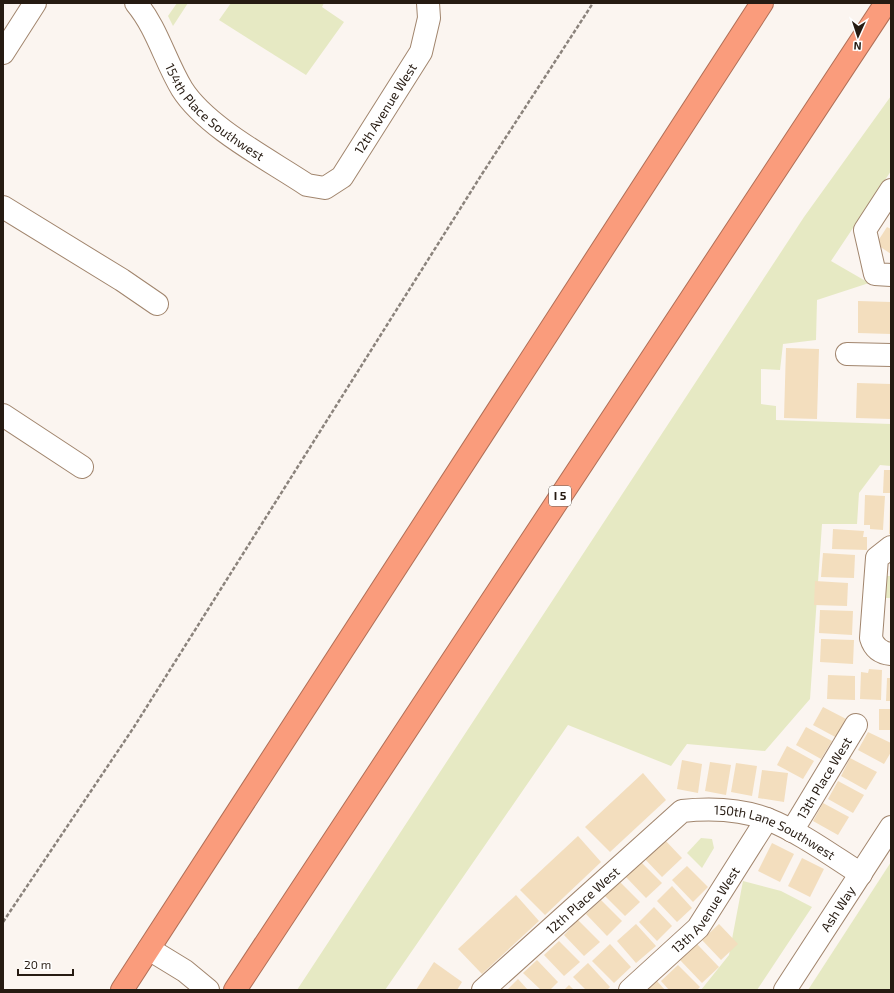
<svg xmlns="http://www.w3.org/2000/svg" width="894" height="993" viewBox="0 0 894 993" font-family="'Exo 2',sans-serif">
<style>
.green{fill:#e6e9c3}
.building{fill:#f3debe}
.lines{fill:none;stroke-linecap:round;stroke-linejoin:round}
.minor-casing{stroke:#a1856d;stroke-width:24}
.highway-casing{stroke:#b06f57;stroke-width:24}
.path{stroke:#8b837c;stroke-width:2.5;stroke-dasharray:4 2;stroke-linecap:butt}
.minor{stroke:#fff;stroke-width:22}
.highway{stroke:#fa9c7c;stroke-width:22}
.labels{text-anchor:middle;stroke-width:4;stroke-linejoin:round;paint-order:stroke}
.shield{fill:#fff;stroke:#675f59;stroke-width:1}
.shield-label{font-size:12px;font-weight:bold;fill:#261b12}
.street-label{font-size:13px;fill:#261b12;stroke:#fff}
</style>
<rect width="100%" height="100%" fill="#fbf5f0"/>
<g class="green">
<path d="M177,3H188L173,26L168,16Z"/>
<path d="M231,3H324L322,7L344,22L306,75L219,20Z"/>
<path d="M891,96V171L831,261L869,283L817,300L816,340L783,344L780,370L761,369V404L776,406V420L891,424V466L880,465L859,493L857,524H822L810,699L765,751L687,744L671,766L568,725L385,990H297L804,217Z"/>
<path d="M886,576H891V598H885Z"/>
<path d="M701,838L712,839L714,848L702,868L687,853Z"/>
<path d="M891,862V990H808Z"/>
<path d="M743,881L781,891L812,907L757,990H701L729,955Z"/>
</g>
<g class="building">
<path d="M887,227L891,229V254L876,244Z"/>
<path d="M858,301L891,302V334L858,333Z"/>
<path d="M786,348L819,349L817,419L784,418Z"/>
<path d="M857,383L891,384V419L856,418Z"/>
<path d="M884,470H891V493H883Z"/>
<path d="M865,495L885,496L883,530L870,529V525H864Z"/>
<path d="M890,503H891V534H889Z"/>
<path d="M833,529L864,531L863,537H867V550L832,549Z"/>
<path d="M823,553L855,555L854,578L821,577Z"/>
<path d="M815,581L848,583L847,606L814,605Z"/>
<path d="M820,610L853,611L852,635L819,633Z"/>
<path d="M821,639L854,640L853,664L820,662Z"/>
<path d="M869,669L882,670L881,700L860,699L861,672L868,673Z"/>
<path d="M828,675L855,676V700L827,699Z"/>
<path d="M887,678H891V701H886Z"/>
<path d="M823,707L850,721L839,739L813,725Z"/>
<rect x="879" y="709" width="12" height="21"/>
<path d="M806,727L832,741L821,759L796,745Z"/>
<path d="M868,732L891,743V752L884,764L858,750Z"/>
<path d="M787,746L814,761L803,779L777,765Z"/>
<path d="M850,758L877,772L866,790L841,776Z"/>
<path d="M682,760L702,764L698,793L677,789Z"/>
<path d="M710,762L731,765L726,795L705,791Z"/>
<path d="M736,763L757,766L752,796L731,792Z"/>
<path d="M762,770L788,773L784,802L758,798Z"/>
<path d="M643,773L666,800L610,852L585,827Z"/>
<path d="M838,781L864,795L853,813L828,799Z"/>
<path d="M823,803L849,817L838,835L813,821Z"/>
<path d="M578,836L601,862L545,915L520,890Z"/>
<path d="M663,838L682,858L662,877L643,857Z"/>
<path d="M772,843L794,854L780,882L758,871Z"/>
<path d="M802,858L824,869L810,897L788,886Z"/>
<path d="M641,862L662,883L646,898L626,877Z"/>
<path d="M687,866L708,887L693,902L672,880Z"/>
<path d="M619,881L640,902L625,916L604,895Z"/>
<path d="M672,886L692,908L677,922L657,901Z"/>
<path d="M516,895L539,921L482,974L458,949Z"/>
<path d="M601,900L622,921L607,936L586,914Z"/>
<path d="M654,907L672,926L657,941L639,922Z"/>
<path d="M578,920L600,942L584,956L564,935Z"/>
<path d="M636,924L656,946L636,963L617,941Z"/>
<path d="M719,924L738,944L721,960L702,940Z"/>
<path d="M559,941L580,962L564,976L544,955Z"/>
<path d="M610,944L631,967L614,983L592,961Z"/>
<path d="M697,944L719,967L702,983L680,960Z"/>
<path d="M537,960L558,982L550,990H541L523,973Z"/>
<path d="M434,962L462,982L457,990H416Z"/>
<path d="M588,963L610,987L607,990H586L573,977Z"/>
<path d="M678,965L700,987L697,990H669L661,981Z"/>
<path d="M518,979L528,990H507Z"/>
<path d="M657,981L665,990H647Z"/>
<path d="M569,985L574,990H564Z"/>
</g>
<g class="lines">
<defs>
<g id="minor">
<path id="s1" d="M136,3C157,28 165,61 182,89C206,127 268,159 307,185L325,188L342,177L421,52L429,18L428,3"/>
<path d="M3,53L35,3"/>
<path d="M891,190L865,230L875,274L891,275"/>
<path d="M3,207L122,280L157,304"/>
<path d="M847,354L891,355"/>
<path d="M3,415L82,467"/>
<path d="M891,547L877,558L871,638C874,648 881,653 891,654"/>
<path id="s2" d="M792,831L856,725"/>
<path d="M149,949L185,971L208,990"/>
<path id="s3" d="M483,990L682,811C711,808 740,809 767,819C800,832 831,855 861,874"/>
<path id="s4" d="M630,990L698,928L767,819"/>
<path id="s5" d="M785,990L891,827"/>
</g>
<g id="highway">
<path d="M122,990L762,3"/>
<path d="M235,990L886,3"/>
</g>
</defs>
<use href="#minor" class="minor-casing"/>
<use href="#highway" class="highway-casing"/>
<path class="path" d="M3,922L134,727L482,174L593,3"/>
<use href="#minor" class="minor"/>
<use href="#highway" class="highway"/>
</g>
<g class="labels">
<rect class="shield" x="549" y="486" width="22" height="20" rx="3"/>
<g class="shield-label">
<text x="560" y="500">I 5</text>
</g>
<g class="street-label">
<text dy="5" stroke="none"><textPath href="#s1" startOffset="376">12th Avenue West</textPath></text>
<text dy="5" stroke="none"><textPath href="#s1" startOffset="137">154th Place Southwest</textPath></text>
<text dy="5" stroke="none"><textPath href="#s2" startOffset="62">13th Place West</textPath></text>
<text dy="5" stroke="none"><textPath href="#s3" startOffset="365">150th Lane Southwest</textPath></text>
<text dy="5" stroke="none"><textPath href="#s3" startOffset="134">12th Place West</textPath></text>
<text dy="5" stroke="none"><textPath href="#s5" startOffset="97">Ash Way</textPath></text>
<text dy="5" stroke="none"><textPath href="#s4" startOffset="111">13th Avenue West</textPath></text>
</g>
</g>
<rect width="894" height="993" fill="none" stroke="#261b12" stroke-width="8"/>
<g transform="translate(858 36) rotate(183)" stroke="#ffffff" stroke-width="3" paint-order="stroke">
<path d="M0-3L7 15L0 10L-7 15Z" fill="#261b12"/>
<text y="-6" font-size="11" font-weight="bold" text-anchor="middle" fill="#261b12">N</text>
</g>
<path d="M18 969v6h55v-6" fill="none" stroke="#261b12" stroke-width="2"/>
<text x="24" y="969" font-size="12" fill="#261b12" stroke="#ffffff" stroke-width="3" paint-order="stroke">20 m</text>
</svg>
